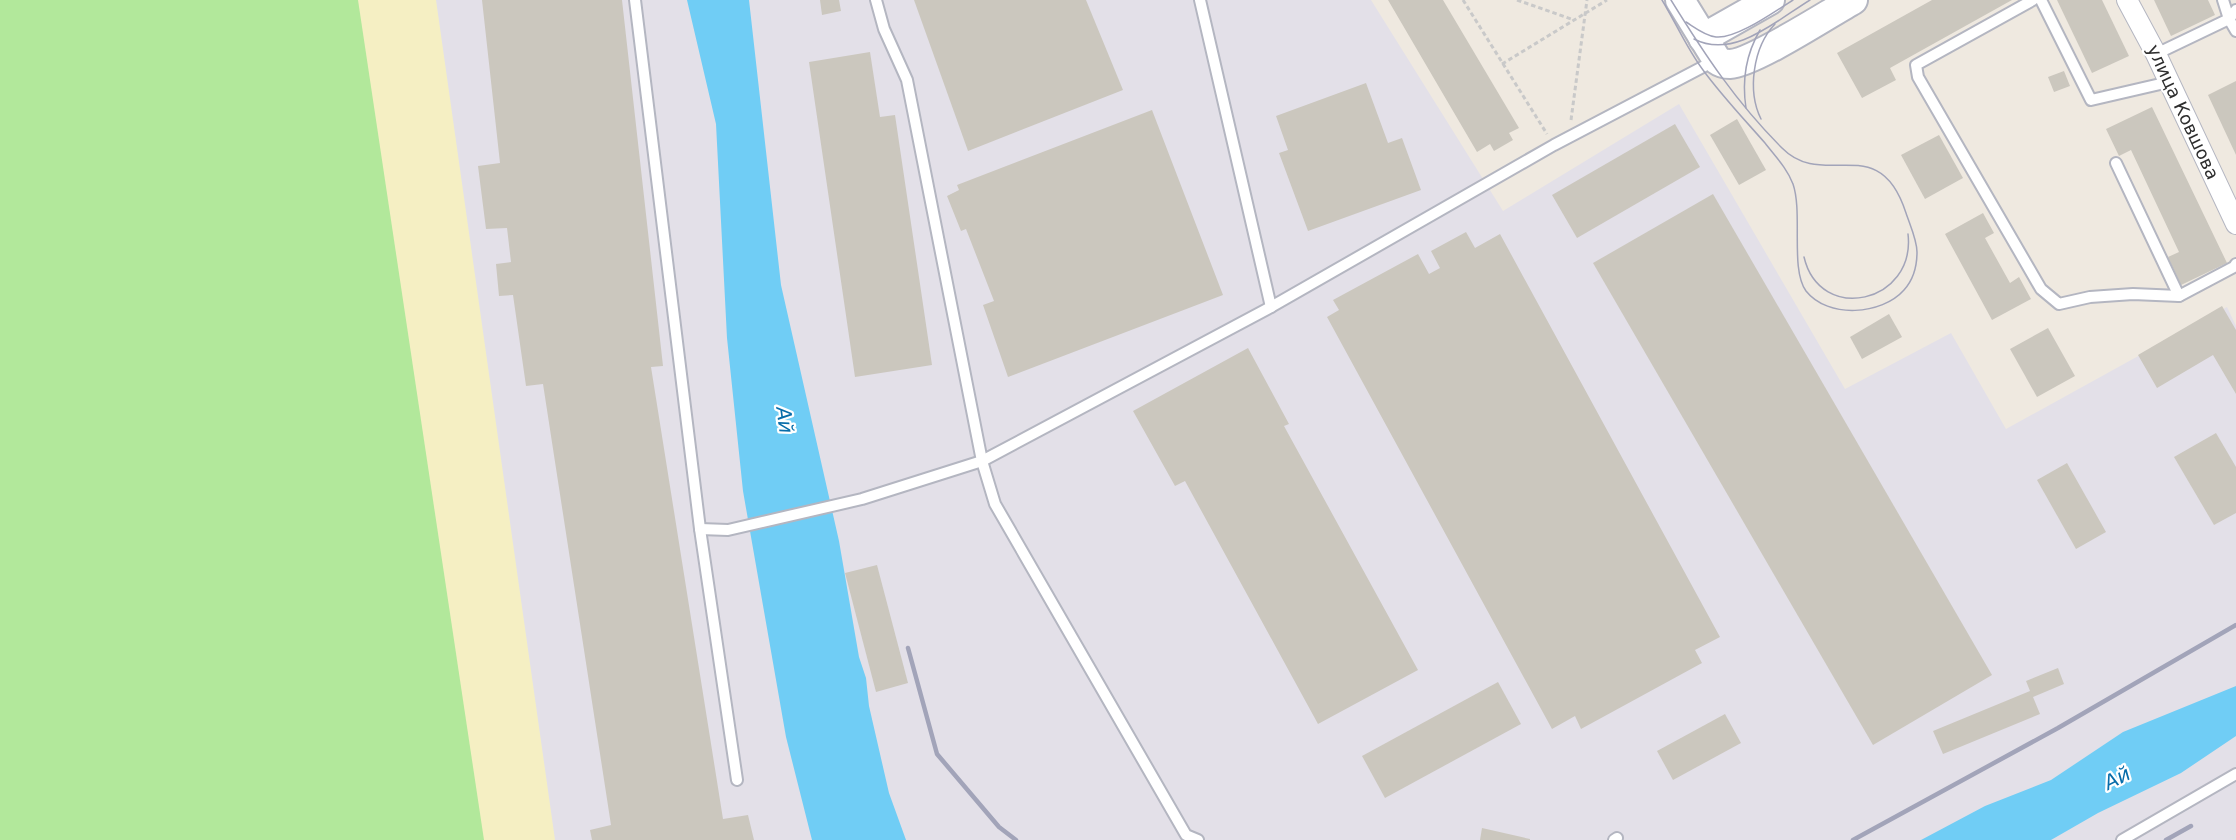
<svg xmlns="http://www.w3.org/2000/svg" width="2236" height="840" viewBox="0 0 2236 840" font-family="'DejaVu Sans',sans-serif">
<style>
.industrial{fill:#e3e0e8}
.green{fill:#b2e89b}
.sand{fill:#f5efc3}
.water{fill:#70cdf5}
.building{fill:#cbc7be}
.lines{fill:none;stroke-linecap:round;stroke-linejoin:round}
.service-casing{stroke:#b4b6c1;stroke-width:14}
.minor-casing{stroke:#b4b6c1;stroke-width:22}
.secondary-casing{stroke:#b4b6c1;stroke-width:32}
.path{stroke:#c9c9c9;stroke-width:3;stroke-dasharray:4.5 3;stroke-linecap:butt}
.service{stroke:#fff;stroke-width:10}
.minor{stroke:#fff;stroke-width:20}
.secondary{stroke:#fff;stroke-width:28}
.tram{stroke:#a2a4b9;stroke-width:1.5}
.rail{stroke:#a2a4b9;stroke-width:4.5}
.labels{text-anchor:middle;stroke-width:4.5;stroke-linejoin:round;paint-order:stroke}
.street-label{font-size:18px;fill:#2e2e2e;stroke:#fff}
.water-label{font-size:20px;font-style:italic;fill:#076ca9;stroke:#fff}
</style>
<rect width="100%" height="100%" fill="#efe9e0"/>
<path class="industrial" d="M430,0H1371L1503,211L1679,104L1845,389L1951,333L2006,429L2227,307L2236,326V840H551Z"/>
<path class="green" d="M0,0H393L527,840H0Z"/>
<path class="sand" d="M358,0H436L555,840H484Z"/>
<g class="water">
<path d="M687,0H749L781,285L839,541L859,657L866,678L869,706L889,793L906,840H812L786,737L743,491L727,338L716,124Z"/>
<path d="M2236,686V736L2181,773L2098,813L2051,840H1921L1985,806L2051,780L2123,732Z"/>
</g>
<g class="building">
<path d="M482,0H622L663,366L651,367L723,819L748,815L754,840H592L590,830L611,825L543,384L526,386L513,295L499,296L496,264L511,262L507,228L486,229L478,166L500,163Z"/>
<path d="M820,0H839L841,11L822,15Z"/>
<path d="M914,0H1086L1123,90L968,151Z"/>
<path d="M1388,0H1443L1519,128L1509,133L1513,140L1494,151L1490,144L1477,152Z"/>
<path d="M1932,0H2012L1890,68L1896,80L1862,98L1837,53Z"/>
<path d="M2057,0H2102L2129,56L2092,73Z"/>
<path d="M2154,0H2208L2215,15L2171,36Z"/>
<path d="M870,52L880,117L895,115L932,365L855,377L809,62Z"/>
<path d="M2064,71L2070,86L2054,92L2048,77Z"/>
<path d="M2236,81V155L2208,95Z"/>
<path d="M1366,83L1388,143L1402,138L1421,190L1308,231L1279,153L1288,150L1276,116Z"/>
<path d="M2152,107L2227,263L2181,285L2168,257L2179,252L2131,150L2119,156L2106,129Z"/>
<path d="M1152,110L1223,295L1008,377L983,305L994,301L966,229L961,231L947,196L959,190L957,185Z"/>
<path d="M1737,119L1766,170L1739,185L1710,135Z"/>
<path d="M1675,124L1700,167L1577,238L1552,195Z"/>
<path d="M1939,135L1963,178L1925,199L1901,155Z"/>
<path d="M1713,194L1992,675L1873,745L1593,263Z"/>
<path d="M1983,213L1994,233L1985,238L2010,283L2019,277L2031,299L1992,320L1945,234Z"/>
<path d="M1466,232L1475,248L1500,234L1720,637L1695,650L1702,663L1581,729L1575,716L1552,729L1327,317L1339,310L1333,300L1418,254L1429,274L1440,268L1431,251Z"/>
<path d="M2222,306L2236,330V394L2213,355L2157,388L2138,355Z"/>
<path d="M1889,314L1902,337L1862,359L1850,337Z"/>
<path d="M2048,328L2075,376L2037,397L2010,349Z"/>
<path d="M1248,348L1289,424L1284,426L1418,670L1318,724L1185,481L1175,486L1133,411Z"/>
<path d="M2216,433L2236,467V513L2214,525L2174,457Z"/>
<path d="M2067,463L2106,532L2076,549L2037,480Z"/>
<path d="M877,565L908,683L876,692L845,573Z"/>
<path d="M2058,668L2064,684L2033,697L2040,714L1943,754L1933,731L2030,691L2026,681Z"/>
<path d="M1498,682L1521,724L1385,798L1362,756Z"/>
<path d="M1725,714L1741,743L1673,780L1657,751Z"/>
<path d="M1482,828L1530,839V840H1480Z"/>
</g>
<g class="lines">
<defs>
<g id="service">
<path d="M635,0L700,529L737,780"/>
<path d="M876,0L884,29L907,80L982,461L995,504L1186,835L1198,840"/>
<path d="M1200,0L1271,307"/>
<path d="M2033,0L1916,65L1918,77L2041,289L2059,304L2090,297L2133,294L2179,296L2234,267L2236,264"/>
<path d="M2041,0L2091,100L2169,82"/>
<path d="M2236,10L2229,19L2236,31"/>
<path d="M2156,54L2229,19L2223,0"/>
<path d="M2116,163L2179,296"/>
<path d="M700,529L728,530L862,499L982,461L1271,307L1554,145L1716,60"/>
<path d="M1614,840L1617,838"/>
<path d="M2122,840L2236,774"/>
</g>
<path id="minor" d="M2127,0L2156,54L2236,224"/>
<g id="secondary">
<path d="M1680,0L1717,60C1721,63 1724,64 1730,64C1753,63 1828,14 1853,0"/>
<path d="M1703,38L1770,0"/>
</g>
</defs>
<use href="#service" class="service-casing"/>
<use href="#minor" class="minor-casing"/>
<use href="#secondary" class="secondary-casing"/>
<g class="path">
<path d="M1463,0L1547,134"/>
<path d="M1517,0L1574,20"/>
<path d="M1502,64L1607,0"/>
<path d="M1571,120L1587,0"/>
</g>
<use href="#service" class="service"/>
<use href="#minor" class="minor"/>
<use href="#secondary" class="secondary"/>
<g class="tram">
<path d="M1662,0C1676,23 1687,49 1703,70C1722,96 1744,119 1765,143C1775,156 1787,168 1793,184C1803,213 1790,269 1806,291C1828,319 1882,315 1904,290C1914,279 1917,266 1917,252C1917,240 1910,225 1906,213C1879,129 1824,191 1782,148C1736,102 1705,55 1671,0"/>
<path d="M1686,22C1694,27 1705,36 1716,37C1737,39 1775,11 1793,0"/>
<path d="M1694,39C1734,60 1777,20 1810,0"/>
<path d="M1746,108C1742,82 1746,54 1760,30"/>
<path d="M1761,119C1747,91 1753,47 1775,24"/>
<path d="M1804,257C1820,325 1916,303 1908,234"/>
</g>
<g class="rail">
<path d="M908,648L937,754L999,827L1016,840"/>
<path d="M1853,840L2058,728L2236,625"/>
<path d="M2166,840L2191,826"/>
</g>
</g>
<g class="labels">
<g class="street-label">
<text transform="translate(2183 112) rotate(65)" y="6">улица Ковшова</text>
</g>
<g class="water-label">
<text transform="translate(785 420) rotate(82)" y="7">Ай</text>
<text transform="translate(2117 778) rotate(-27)" y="7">Ай</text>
</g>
</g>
</svg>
